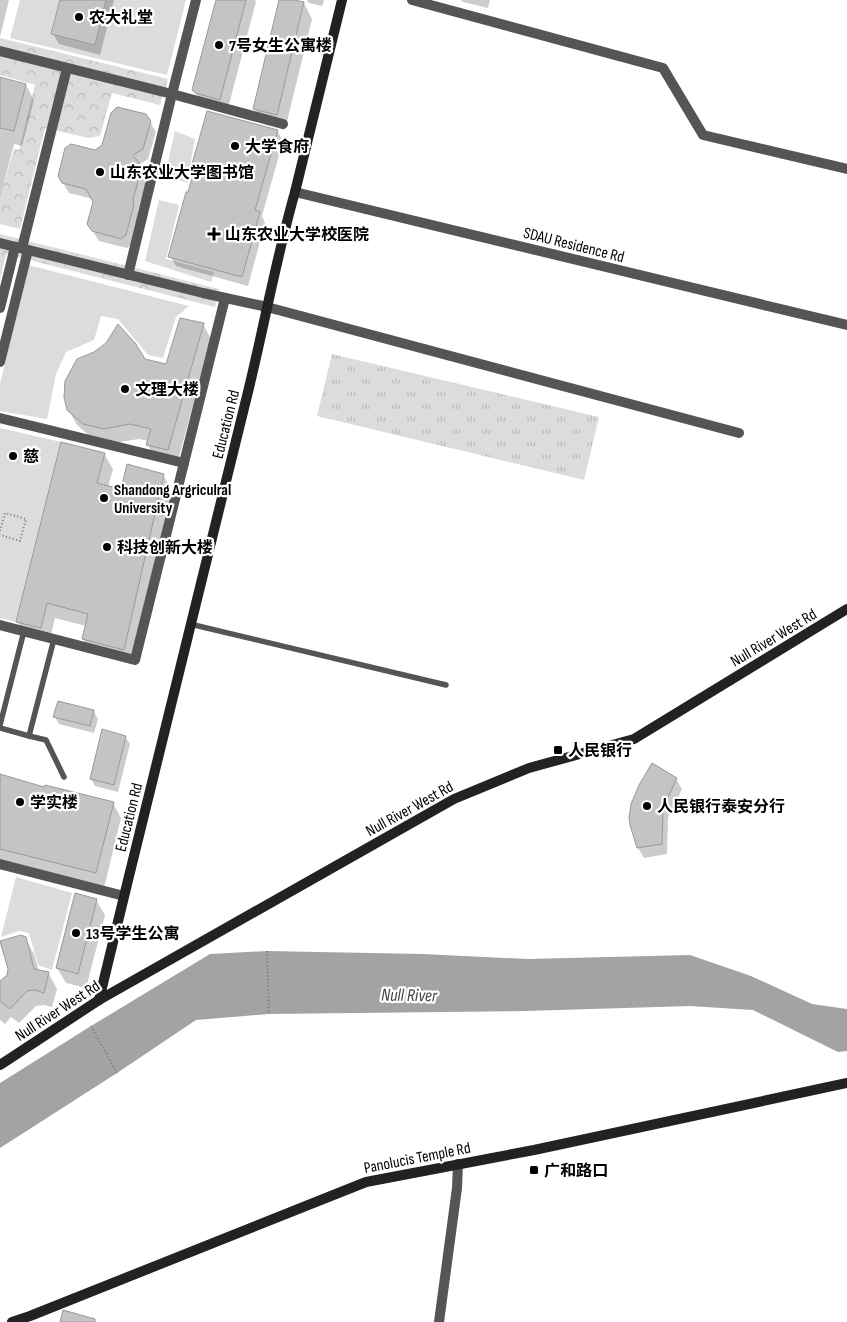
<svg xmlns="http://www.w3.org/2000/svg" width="847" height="1322" viewBox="0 0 847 1322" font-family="'Sofia Sans Condensed','Noto Sans SC',sans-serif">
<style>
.green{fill:#dcdcdc}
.forest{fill:url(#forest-crowns)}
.park{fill:url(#park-tufts)}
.water{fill:#a3a3a3}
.shadow{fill:#0003}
.building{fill:#c4c4c4;stroke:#999}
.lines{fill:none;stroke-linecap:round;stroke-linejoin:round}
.path{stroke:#777;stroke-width:2;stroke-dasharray:1 2.5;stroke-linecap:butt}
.lane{stroke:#555;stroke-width:5.5}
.street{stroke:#555;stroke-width:10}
.secondary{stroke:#222;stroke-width:10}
.poi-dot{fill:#000;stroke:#fff;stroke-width:2}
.labels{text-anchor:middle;stroke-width:4.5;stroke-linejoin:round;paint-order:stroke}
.poi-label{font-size:16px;font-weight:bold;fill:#000;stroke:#fff;text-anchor:start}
.street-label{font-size:16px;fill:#000;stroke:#fff}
.water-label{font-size:18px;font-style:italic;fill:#444;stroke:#fff}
</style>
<defs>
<pattern id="forest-crowns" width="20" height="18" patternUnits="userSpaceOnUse" patternTransform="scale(1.25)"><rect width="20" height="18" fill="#dcdcdc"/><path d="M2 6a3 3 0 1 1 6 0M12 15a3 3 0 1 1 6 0" fill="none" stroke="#bbb"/></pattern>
<pattern id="park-tufts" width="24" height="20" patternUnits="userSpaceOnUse" patternTransform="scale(1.25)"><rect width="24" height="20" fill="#dcdcdc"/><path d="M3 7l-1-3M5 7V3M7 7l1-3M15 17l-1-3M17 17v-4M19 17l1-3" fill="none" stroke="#bbb"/></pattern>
</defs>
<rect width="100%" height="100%" fill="#fff"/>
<g class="green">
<path d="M20,0H186L167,75L10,38Z"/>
<path d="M175,131L195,139L190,166L193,167L188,183L165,176Z"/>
<path d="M159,200L179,205L166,259L214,272L211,282L145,261Z"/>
<path d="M28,265L189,306L176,317L163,358L148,355L118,319L101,316L94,340L66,352L56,374L47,419L0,411V384Z"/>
<path d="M0,428L61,442L16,622L0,618Z"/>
<path d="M16,877L72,893L52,970L38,965L29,933L19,931L1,937Z"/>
</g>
<g class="forest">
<path d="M0,38L168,79L160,105L112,93L100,136L89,138L45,128L20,229L0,224V197L14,149L19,150L35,85L0,75Z"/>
<path d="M0,234L219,289L215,307L6,254L0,280Z"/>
</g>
<path class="park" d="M332,354L599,417L584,480L317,416Z"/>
<path class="water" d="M267,951L422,954L528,959L690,955L751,976L812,1004L847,1009V1051L838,1052L753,1010L690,1006L526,1011L269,1014L196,1020L117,1073L0,1148V1083L91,1026L210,954Z"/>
<g class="shadow">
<path d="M0,0H9L0,37Z"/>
<path d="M62,0H114L100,55L59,44L53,34Z"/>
<path d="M217,0H255L256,2L227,112L201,103L194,90Z"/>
<path d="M281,0H289L304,3L312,19L285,130L263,124L254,108Z"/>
<path d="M307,0H324L322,6L309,3Z"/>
<path d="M461,0H490L488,8L463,2Z"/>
<path d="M0,78L26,85L34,100L22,146L14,144L0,198Z"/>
<path d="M150,122L156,132L148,159L139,165L147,178L138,211L139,216L132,245L127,248L99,241L88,224L95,202L93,199L69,193L59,176L95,151Z"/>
<path d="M277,131L283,141L262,216L265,223L248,286L176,266L170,256L196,168L193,164Z"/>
<path d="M203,324L211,339L177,464L156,460L148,445L149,441L139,439L113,443L93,439L77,425L68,409L144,360L167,365Z"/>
<path d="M104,454L113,469L108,487L122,491L163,475L172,490L132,664L92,654L83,639L86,626L55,618L49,643L26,637L18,622Z"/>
<path d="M94,711L98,719L94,733L59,724L55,717Z"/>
<path d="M125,737L130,744L118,792L95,786L91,779Z"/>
<path d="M652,764L676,779L682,789L668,818L667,854L644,858L638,848L631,825Z"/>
<path d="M0,776L45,788L113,803L121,818L104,888L0,861Z"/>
<path d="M96,900L105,915L86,988L66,983L57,968Z"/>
<path d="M25,938L34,954L39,971L49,974L57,989L52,1007L44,1005L36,1006L19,1023L11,1017L5,1024L0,1020V983L8,976Z"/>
</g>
<g class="building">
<path d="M60,0H106L95,45L51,34Z"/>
<path d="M216,0H246L220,100L195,93L192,90Z"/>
<path d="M279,0H294L304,2L277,115L253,109Z"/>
<path d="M0,77L26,84L14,131L0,128Z"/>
<path d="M117,107L146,114L151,121L143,149L133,155L142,167L133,200L134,205L126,235L121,239L92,231L87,224L93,202L86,189L62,183L58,176L65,148L71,144L95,150L102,145L111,113Z"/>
<path d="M207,111L278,130L255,210L260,212L242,277L168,257L186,192H188L196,165L192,164Z"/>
<path d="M180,318L204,323L168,450L146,445L151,429L130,424L104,429L83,424L67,410L64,397L65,381L77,359L94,352L106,343L118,324L136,344L145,359L166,364Z"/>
<path d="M61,442L105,453L97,483L121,489L127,464L164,474L124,650L82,639L88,614L47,603L41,628L16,622Z"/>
<path d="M58,701L94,710L90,726L53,717Z"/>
<path d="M102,729L126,736L114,785L90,779Z"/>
<path d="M652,763L677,778L663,808L662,844L637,848L630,825L629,817L631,804L639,785Z"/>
<path d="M0,774L44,787L45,785L114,802L96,873L0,849Z"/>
<path d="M75,893L97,899L78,974L56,968Z"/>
<path d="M21,935L26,937L34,969L49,972L44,993L35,990L27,991L10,1009L0,1001V981L7,975L8,969L0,941Z"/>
<path d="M63,1310L95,1319V1322H60Z"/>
</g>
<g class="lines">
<g class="path">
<path d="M0,531L5,513L26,519L20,541L0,535"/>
<path d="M267,951L269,1014"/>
<path d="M91,1026L117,1073"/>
</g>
<g class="lane">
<path d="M190,624L446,685"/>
<path d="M0,725L24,631"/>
<path d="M0,728L29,736L54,639"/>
<path d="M29,736L46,740L64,777"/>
</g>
<g class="street">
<path d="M196,0L172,94L283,124"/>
<path d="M412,0L663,68L703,135L847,169"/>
<path d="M0,51L172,94L128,275"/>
<path d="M295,192L847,325"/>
<path d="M0,243L203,293L267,307L739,433"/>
<path d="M22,248L67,68"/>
<path d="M0,308L15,247"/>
<path d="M0,362L28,250"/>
<path d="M0,418L184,463"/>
<path d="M0,625L135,660L225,298"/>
<path d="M0,864L124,896"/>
<path d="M439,1322L457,1188L458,1164"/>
</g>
<g class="secondary">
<path d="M99,1000C147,801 196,602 245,404C263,333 275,262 295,192L342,0"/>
<path d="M0,1065L99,1000L454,799L529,768L634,739L847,609"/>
<path d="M12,1322L30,1316L366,1182L534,1150L847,1083"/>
</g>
</g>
<g class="poi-dot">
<circle cx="79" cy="17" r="5"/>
<circle cx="219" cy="45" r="5"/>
<circle cx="235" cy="146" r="5"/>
<circle cx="100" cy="172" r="5"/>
<path d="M211.5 226.5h5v5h5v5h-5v5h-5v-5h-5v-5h5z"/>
<circle cx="125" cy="389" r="5"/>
<circle cx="13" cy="456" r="5"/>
<circle cx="104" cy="498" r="5"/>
<circle cx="107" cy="547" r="5"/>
<rect x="553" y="745" width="10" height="10" rx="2.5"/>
<circle cx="20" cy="802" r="5"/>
<circle cx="647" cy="806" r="5"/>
<circle cx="76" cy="933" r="5"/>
<rect x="529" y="1165" width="10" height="10" rx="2.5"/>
</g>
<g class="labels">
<g class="poi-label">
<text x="89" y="23">农大礼堂</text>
<text x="229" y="51">7号女生公寓楼</text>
<text x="245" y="152">大学食府</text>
<text x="110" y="178">山东农业大学图书馆</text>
<text x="225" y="240">山东农业大学校医院</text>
<text x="135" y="395">文理大楼</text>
<text x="23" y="462">慈</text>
<text x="114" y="495">Shandong Argriculral<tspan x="114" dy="18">University</tspan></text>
<text x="117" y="553">科技创新大楼</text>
<text x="568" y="756">人民银行</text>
<text x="30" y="808">学实楼</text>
<text x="657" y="812">人民银行泰安分行</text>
<text x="86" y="939">13号学生公寓</text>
<text x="544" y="1176">广和路口</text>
</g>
<g class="street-label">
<text transform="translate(574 244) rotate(14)" y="6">SDAU Residence Rd</text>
<text transform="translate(225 424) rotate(-76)" y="6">Education Rd</text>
<text transform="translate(773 637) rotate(-31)" y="6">Null River West Rd</text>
<text transform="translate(409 808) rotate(-29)" y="6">Null River West Rd</text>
<text transform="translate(128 817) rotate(-76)" y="6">Education Rd</text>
<text transform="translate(57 1010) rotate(-33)" y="6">Null River West Rd</text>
<text transform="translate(417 1157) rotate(-11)" y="6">Panolucis Temple Rd</text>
</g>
<g class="water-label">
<text transform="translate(409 995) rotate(1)" y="6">Null River</text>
</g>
</g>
</svg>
